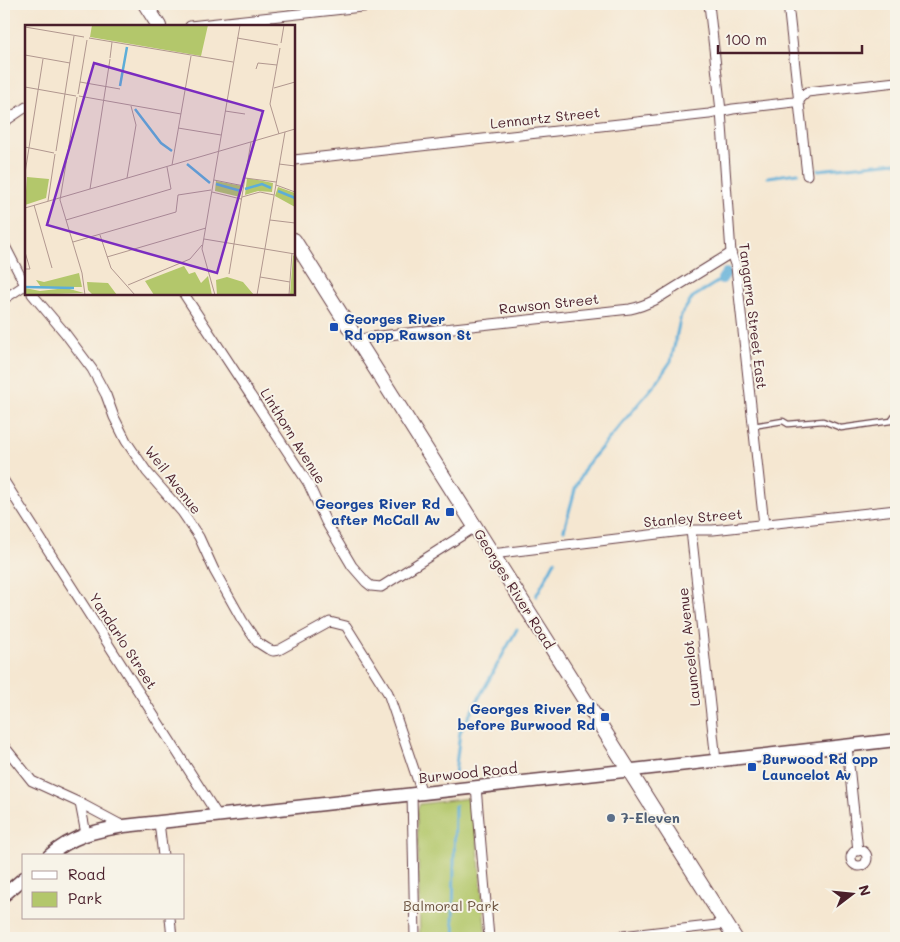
<svg xmlns="http://www.w3.org/2000/svg" width="900" height="942" viewBox="0 0 900 942" font-family="Mali,sans-serif">
<style>
.green{fill:#b3c76b;stroke:#7e734b}
.lines{fill:none;stroke-linecap:round;stroke-linejoin:round}
.stream{stroke:#5daed8;stroke-width:3}
.canal{stroke:#5daed8;stroke-width:10}
.lane-casing{stroke:#643d44;stroke-width:7}
.street-casing{stroke:#643d44;stroke-width:11}
.secondary-casing{stroke:#643d44;stroke-width:15}
.primary-casing{stroke:#643d44;stroke-width:16}
.lane{stroke:#fff;stroke-width:4.5}
.street{stroke:#fff;stroke-width:9}
.secondary{stroke:#fff;stroke-width:12}
.primary{stroke:#fff;stroke-width:14}
.transit-dot{fill:#1a4fb4;stroke:#f7f3e8;stroke-width:2}
.service-dot{fill:#5c6f8a;stroke:#f7f3e8;stroke-width:2}
.labels{text-anchor:middle;stroke-width:4;stroke-linejoin:round;paint-order:stroke}
.street-label{font-size:14px;fill:#4a1f2b;stroke:#f7f3e8}
.transit-label{font-size:14px;font-weight:bold;fill:#164399;stroke:#f7f3e8;text-anchor:start}
.service-label{font-size:14px;font-weight:bold;fill:#4e5e75;stroke:#f7f3e8;text-anchor:start}
.park-label{font-size:14px;fill:#6a513e;stroke:#f7f3e8}
.inset-river{fill:none;stroke:#5daed8;stroke-width:2.5}
.inset-road{fill:none;stroke:#b1978f;stroke-width:1}
.view{fill:#7b2cbf;fill-opacity:0.15;stroke:#7b2cbf;stroke-width:2.5}
.inset-edge{fill:none;stroke:#4a1f2b;stroke-width:2.5}
</style>
<rect width="100%" height="100%" fill="#f7f3e8"/>
<filter id="ink" filterUnits="userSpaceOnUse"><feTurbulence type="fractalNoise" baseFrequency=".02" numOctaves="2"/><feDisplacementMap in="SourceGraphic" scale="10" xChannelSelector="R" yChannelSelector="G"/><feConvolveMatrix kernelMatrix="1 2 1 2 8 2 1 2 1" color-interpolation-filters="sRGB"/></filter>
<filter id="wash" filterUnits="userSpaceOnUse"><feTurbulence type="fractalNoise" baseFrequency=".0096" numOctaves="4" result="noise"/><feDisplacementMap in="SourceGraphic" scale="20" xChannelSelector="R" yChannelSelector="G"/><feGaussianBlur stdDeviation="1.12" result="paint"/><feColorMatrix in="noise" values="0 0 0 0 0 0 0 0 0 0 0 0 0 0 0 0 0 1.4 0 .05"/><feComposite in="paint" operator="in"/></filter>
<g filter="url(#wash)">
<rect width="100%" height="100%" fill="#f5e7d1"/>
<path class="green" d="M469,798L472,799L474,802L486,938H420L417,810L420,804Z"/>
<g class="lines">
<g class="stream">
<path d="M818,170L896,162"/>
<path d="M768,177L798,173"/>
<path d="M564,530L576,486L586,466L656,383L671,361L681,315L693,297L722,279"/>
<path d="M536,596L555,561"/>
<path d="M455,774L460,732L517,629"/>
<path d="M455,806L453,921L457,938"/>
</g>
<path class="canal" d="M722,279L726,273"/>
</g>
</g>
<g filter="url(#ink)">
<g class="lines">
<defs>
<path id="lane" d="M753,426L783,421L788,424L823,421L841,428L891,421L896,414"/>
<g id="street">
<path d="M709,4L721,111L731,253L736,267L764,525"/>
<path d="M788,4L807,175"/>
<path d="M190,26L389,4"/>
<path d="M4,122L26,107"/>
<path d="M294,160L709,114L733,109L794,102L799,100L807,92L896,82"/>
<path d="M4,244L26,287"/>
<path d="M32,294L65,333L92,369L106,395L114,417L126,441L147,472L182,512L199,537L214,570L242,620L257,642L268,649L273,651L279,650L330,622L346,626L388,693L422,793"/>
<path d="M184,294L308,483L326,522L352,566L366,582L371,586L381,587L475,527"/>
<path d="M4,299L25,285"/>
<path d="M357,340L370,337L630,309C640,307 647,304 655,300L731,253"/>
<path d="M4,481L218,816"/>
<path d="M691,530L716,761"/>
<path d="M492,554L691,530H713L896,510"/>
<path d="M4,746L32,781L80,803L123,826"/>
<path d="M847,746L858,851"/>
<path d="M476,787L489,938"/>
<path d="M412,794L415,938"/>
<path d="M80,803L86,834"/>
<path d="M159,822L163,856"/>
<circle cx="859" cy="858" r="8"/>
<path d="M170,918L172,938"/>
<path d="M605,938L726,924"/>
</g>
<g id="secondary">
<path d="M49,856C72,836 94,831 124,826L687,764L896,740"/>
<path d="M4,895L24,878"/>
</g>
<g id="primary">
<path d="M145,4L159,26"/>
<path d="M294,240L735,938"/>
</g>
</defs>
<use href="#lane" class="lane-casing"/>
<use href="#street" class="street-casing"/>
<use href="#secondary" class="secondary-casing"/>
<use href="#primary" class="primary-casing"/>
<use href="#lane" class="lane"/>
<use href="#street" class="street"/>
<use href="#secondary" class="secondary"/>
<use href="#primary" class="primary"/>
</g>
</g>
<g class="transit-dot">
<rect x="329" y="322" width="10" height="10" rx="2.5"/>
<rect x="445" y="507" width="10" height="10" rx="2.5"/>
<rect x="600" y="712" width="10" height="10" rx="2.5"/>
<rect x="747" y="762" width="10" height="10" rx="2.5"/>
</g>
<circle class="service-dot" cx="611" cy="818" r="5"/>
<g class="labels">
<g class="street-label">
<text transform="translate(545 118) rotate(-6)" y="5">Lennartz Street</text>
<text transform="translate(549 304) rotate(-6)" y="5">Rawson Street</text>
<text transform="translate(753 316) rotate(83)" y="5">Tangarra Street East</text>
<text transform="translate(293 436) rotate(58)" y="5">Linthorn Avenue</text>
<text transform="translate(173 480) rotate(52)" y="5">Weil Avenue</text>
<text transform="translate(693 518) rotate(-5)" y="5">Stanley Street</text>
<text transform="translate(514 589) rotate(58)" y="5">Georges River Road</text>
<text transform="translate(123 641) rotate(57)" y="5">Yandarlo Street</text>
<text transform="translate(689 647) rotate(-96)" y="5">Launcelot Avenue</text>
<text transform="translate(468 773) rotate(-6)" y="5">Burwood Road</text>
</g>
<g class="transit-label">
<text x="344" y="324">Georges River<tspan x="344" dy="16">Rd opp Rawson St</tspan></text>
<text x="440" y="509" text-anchor="end">Georges River Rd<tspan x="440" dy="16">after McCall Av</tspan></text>
<text x="595" y="714" text-anchor="end">Georges River Rd<tspan x="595" dy="16">before Burwood Rd</tspan></text>
<text x="762" y="764">Burwood Rd opp<tspan x="762" dy="16">Launcelot Av</tspan></text>
</g>
<g class="service-label">
<text x="621" y="823">7-Eleven</text>
</g>
<g class="park-label">
<text x="451" y="911">Balmoral Park</text>
</g>
</g>
<g transform="translate(25 25)">
<rect width="270" height="270" fill="#f5e7d1"/>
<path d="M67,0H183L176,31L65,12ZM2,152L24,154L21,173L0,180ZM222,153L248,158L247,167L233,166L220,170ZM191,156L217,161L215,172L190,166ZM253,162L270,168V182L250,171ZM270,229V270H265L268,231ZM159,241L164,249L170,247L176,258L183,251L187,270H129L120,256ZM54,248L57,262H16L11,255L19,257ZM202,252L218,257L229,270H192L191,255ZM62,257L83,258L92,270H68L63,265ZM0,263L15,266L41,263L59,268L0,270Z" fill="#b3c76b"/>
<path class="inset-river" d="M95,61L102,22M110,84L136,118L147,126M162,139L185,158M191,159L216,166M220,164L237,159L246,163M253,166L270,173M0,262L49,263"/>
<path class="inset-road" d="M0,2L59,12M64,13L208,37M212,13L253,20M256,18L259,0M0,30L45,38M85,33L87,17M231,44L233,38L252,40M55,57L95,64M0,62L51,71M249,63L270,57M53,69L62,15M54,71L156,89M52,72L35,175L57,248L60,270M200,86L220,89M153,103L196,110M254,109L245,79L255,23M0,122L29,128M31,126L49,11M254,139L270,141M147,140L166,31M0,148L18,34M102,153L111,100L106,81M220,153L251,157M189,155L219,161M251,160L270,167M65,164L85,34M187,167L216,174M217,172L235,167L249,170M23,176L30,129M9,180L27,243M0,183L270,104M41,195L146,164L142,142M245,195L270,198M75,210L86,243L110,270M179,214L270,229M48,217L151,187L153,170L186,165M0,227L5,244H0M82,232L181,203M204,249L226,117M235,252L265,257M103,260L165,234L177,220M190,270L177,224L215,0M232,270L260,107M264,270L267,228"/>
<path class="view" d="M69,38L238,86L192,248L22,200Z"/>
<rect width="270" height="270" class="inset-edge"/>
</g>
<rect width="900" height="942" fill="none" stroke="#f7f3e8" stroke-width="20"/>
<rect x="22" y="854" width="162" height="65" fill="#f7f3e8" stroke="#b29e9c"/>
<rect x="32" y="871" width="25" height="8" fill="#ffffff" stroke="#b29e9c"/>
<text x="68" y="880" font-size="15" fill="#4a1f2b">Road</text>
<rect x="32" y="892" width="25" height="15" fill="#b3c76b" stroke="#b29e9c"/>
<text x="68" y="904" font-size="15" fill="#4a1f2b">Park</text>
<g transform="translate(852 894) rotate(74)" stroke="#f7f3e8" stroke-width="4" paint-order="stroke">
<path d="M0-4L9 19L0 12L-9 19Z" fill="#4a1f2b"/>
<text y="-8" font-size="14" font-weight="bold" text-anchor="middle" fill="#4a1f2b">N</text>
</g>
<path d="M718 45v8h144v-8" fill="none" stroke="#4a1f2b" stroke-width="2.5"/>
<text x="725" y="45" font-size="15" fill="#4a1f2b" stroke="#f7f3e8" stroke-width="4" paint-order="stroke">100 m</text>
</svg>
